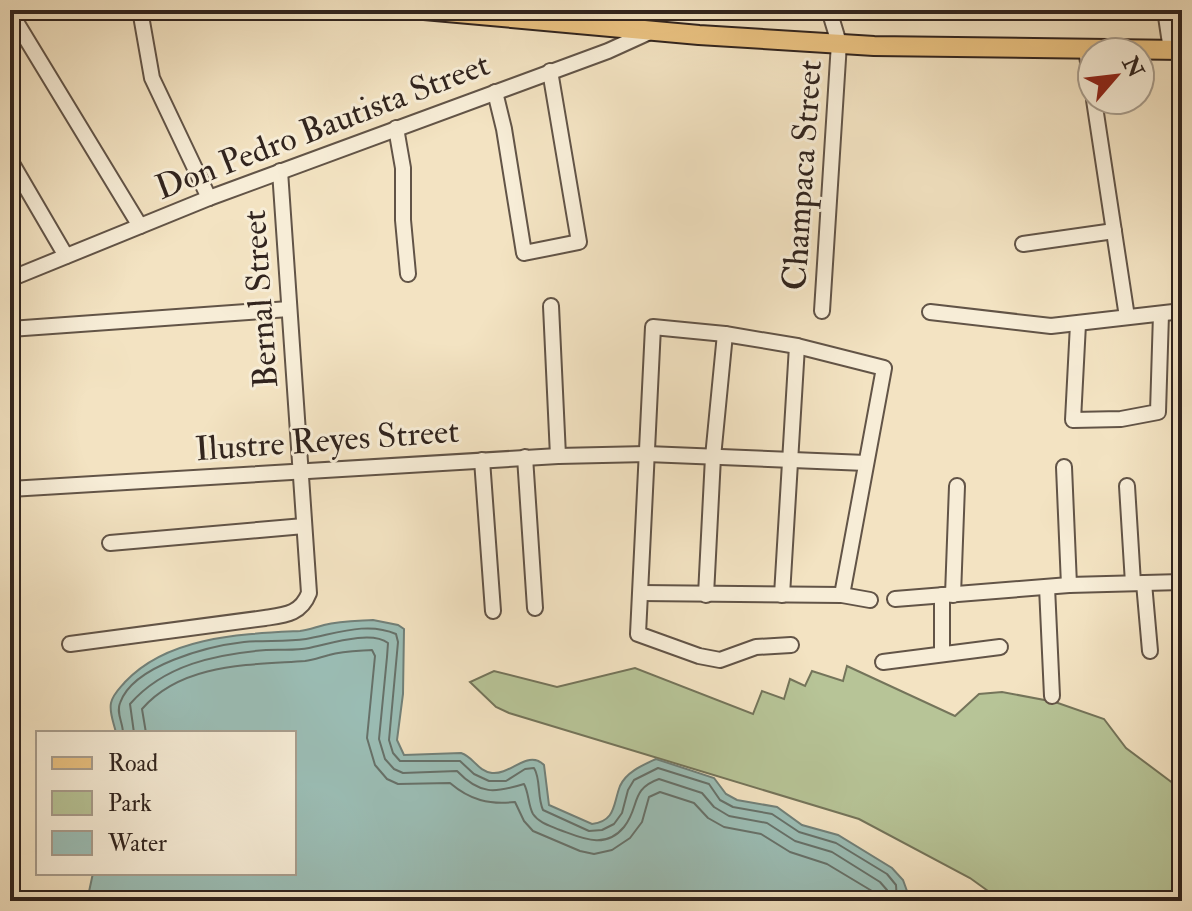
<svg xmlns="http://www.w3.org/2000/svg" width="1192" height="911" viewBox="0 0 1192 911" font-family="'IM FELL Double Pica',serif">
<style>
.green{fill:#b7c497;stroke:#74745a;stroke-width:2}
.water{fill:#9bbeb6;stroke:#718079;stroke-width:2}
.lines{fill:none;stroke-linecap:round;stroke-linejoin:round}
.shore{stroke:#66716a;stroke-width:2}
.minor-casing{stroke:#625447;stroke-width:18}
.major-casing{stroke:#31241e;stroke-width:22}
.minor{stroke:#f7edd7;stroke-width:14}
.major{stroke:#eac281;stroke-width:18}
.labels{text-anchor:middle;stroke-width:6;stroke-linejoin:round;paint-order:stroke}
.street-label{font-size:34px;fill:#31241e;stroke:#f7edd7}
</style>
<rect width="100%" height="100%" fill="#f3e3c2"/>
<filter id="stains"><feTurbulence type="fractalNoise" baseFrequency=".0025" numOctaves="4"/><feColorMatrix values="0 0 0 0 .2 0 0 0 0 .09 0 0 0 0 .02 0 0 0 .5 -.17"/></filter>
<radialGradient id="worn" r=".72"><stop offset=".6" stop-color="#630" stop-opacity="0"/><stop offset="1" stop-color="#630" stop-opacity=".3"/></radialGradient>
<path class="green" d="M847,666L955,716L979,694L1002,692L1055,702L1104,719L1126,748L1182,790V901H1002L970,878L859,819L509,713L496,707L470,682L494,671L557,687L635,668L753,714L762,691L784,699L790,679L805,686L812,671L843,681Z"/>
<path class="water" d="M373,620L398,625L404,629L403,694L397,740L404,755L461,753C474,757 477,771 492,773C511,775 528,749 544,765L549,805L592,824C616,821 613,804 620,786C626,772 643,765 656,759L714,778L726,794L737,800L777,807L802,825L838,835L892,868L903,880L907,891L905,901H87L93,873H294V733H116C114,723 109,713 111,703C113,694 119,689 125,682C168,636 242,634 300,631C308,630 316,627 324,625C340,621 357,621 373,620Z"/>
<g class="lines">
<g class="shore">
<path d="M123,733C123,723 116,713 120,703C133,665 209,646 244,642C264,640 286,642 306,639C335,634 367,621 396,634L398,642L389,740L393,753L400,761H460L474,774L489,781H506L525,769L534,768C541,779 537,797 543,810L589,831L602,830L614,824L622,813L628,790L634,780L658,768L709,784L720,800L733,807L772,814L799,832L836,843L887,874L896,885L897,901"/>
<path d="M134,733L130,704C164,665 216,654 266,650C280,649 295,651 309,648C329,644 371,630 388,643L387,657L379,739L385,759L394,769L403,773L457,771C480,795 495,793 524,784C529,793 528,805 533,814C539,823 551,826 560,830C582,838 605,850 624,827C640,807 630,789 659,779L702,793L714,807L729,816L767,823L795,841L832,852L880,882L887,890V901"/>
<path d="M146,733L142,709C182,663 249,665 305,661C313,660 321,657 329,655C343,651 358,651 372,650L375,656L367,738L375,765L387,779L398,784L450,783C470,800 489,805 515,802L524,821L533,831L580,851L594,854L612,850L630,838L642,822L649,797L660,792L694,803L708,818L724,827L761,834L790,852L827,864L872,891L875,901"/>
</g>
<defs>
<g id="minor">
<path d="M140,10L152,78L209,198"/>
<path d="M1165,10L1171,50"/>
<path d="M10,12L140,226"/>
<path d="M1086,49L1092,89"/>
<path d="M495,92L504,129L524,253L579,242L550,71"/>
<path d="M1094,100L1127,317"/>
<path d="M396,128L403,168V220L408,274"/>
<path d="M10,160L66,256"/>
<path d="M1023,244L1114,231"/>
<path d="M10,279L209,198L608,51L652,31"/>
<path d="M551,306L558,456"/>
<path d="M822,311L839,43L829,10"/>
<path d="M930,312L1051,326L1182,311"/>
<path d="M1078,324L1073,420L1121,419L1158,412L1161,314"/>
<path d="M10,329L289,309"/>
<path d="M525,457L535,608"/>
<path d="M482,460L493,611"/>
<path d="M1064,467L1069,585"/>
<path d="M1127,486L1133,583"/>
<path d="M10,489L558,456L647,454L866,463"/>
<path d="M110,543L304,526"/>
<path d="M1144,583L1150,651"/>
<path d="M1047,587L1052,696"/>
<path d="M641,593L842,595L870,600"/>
<path d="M706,595L713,457L725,334"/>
<path d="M782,595L797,346"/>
<path d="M953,595L957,486"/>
<path d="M895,599L1069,585L1182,582"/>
<path d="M70,644L265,618C285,615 301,614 309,593L280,171"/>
<path d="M791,645L756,647L720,660L699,656L638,634L653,327L725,334L797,346L884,368L842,595"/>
<path d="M942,654V595"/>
<path d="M883,662L1000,647"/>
</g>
<path id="major" d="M424,10L699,35L874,46L1182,50"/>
</defs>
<use href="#minor" class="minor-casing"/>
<use href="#major" class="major-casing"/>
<use href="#minor" class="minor"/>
<use href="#major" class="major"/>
</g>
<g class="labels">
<g class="street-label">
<text transform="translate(322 125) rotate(-21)" y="12">Don Pedro Bautista Street</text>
<text transform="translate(801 175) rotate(-86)" y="12">Champaca Street</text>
<text transform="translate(259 299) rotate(-94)" y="12">Bernal Street</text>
<text transform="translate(327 439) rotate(-4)" y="12">Ilustre Reyes Street</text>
</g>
</g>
<rect width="1192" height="911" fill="none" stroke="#f3e3c2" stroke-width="40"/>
<rect x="12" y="12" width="1168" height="887" fill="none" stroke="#31241e" stroke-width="4"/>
<rect x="20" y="20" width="1152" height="871" fill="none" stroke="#31241e" stroke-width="2"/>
<rect x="36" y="731" width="260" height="144" fill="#f7edd7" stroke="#a89d8d" stroke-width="2"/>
<rect x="52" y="757" width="40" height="12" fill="#eac281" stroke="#a89d8d" stroke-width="2"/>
<text x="108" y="771" font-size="24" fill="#31241e">Road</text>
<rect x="52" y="791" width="40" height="24" fill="#b7c497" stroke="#a89d8d" stroke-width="2"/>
<text x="108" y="811" font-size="24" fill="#31241e">Park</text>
<rect x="52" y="831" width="40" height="24" fill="#9bbeb6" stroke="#a89d8d" stroke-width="2"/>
<text x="108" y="851" font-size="24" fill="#31241e">Water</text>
<g transform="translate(1116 76) rotate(62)"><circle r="38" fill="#f7edd7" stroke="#a89d8d" stroke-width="2"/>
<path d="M0-6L14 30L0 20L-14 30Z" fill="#8f2418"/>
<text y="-12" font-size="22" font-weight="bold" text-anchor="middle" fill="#31241e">N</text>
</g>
<rect width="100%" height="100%" filter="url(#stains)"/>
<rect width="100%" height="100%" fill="url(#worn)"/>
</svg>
